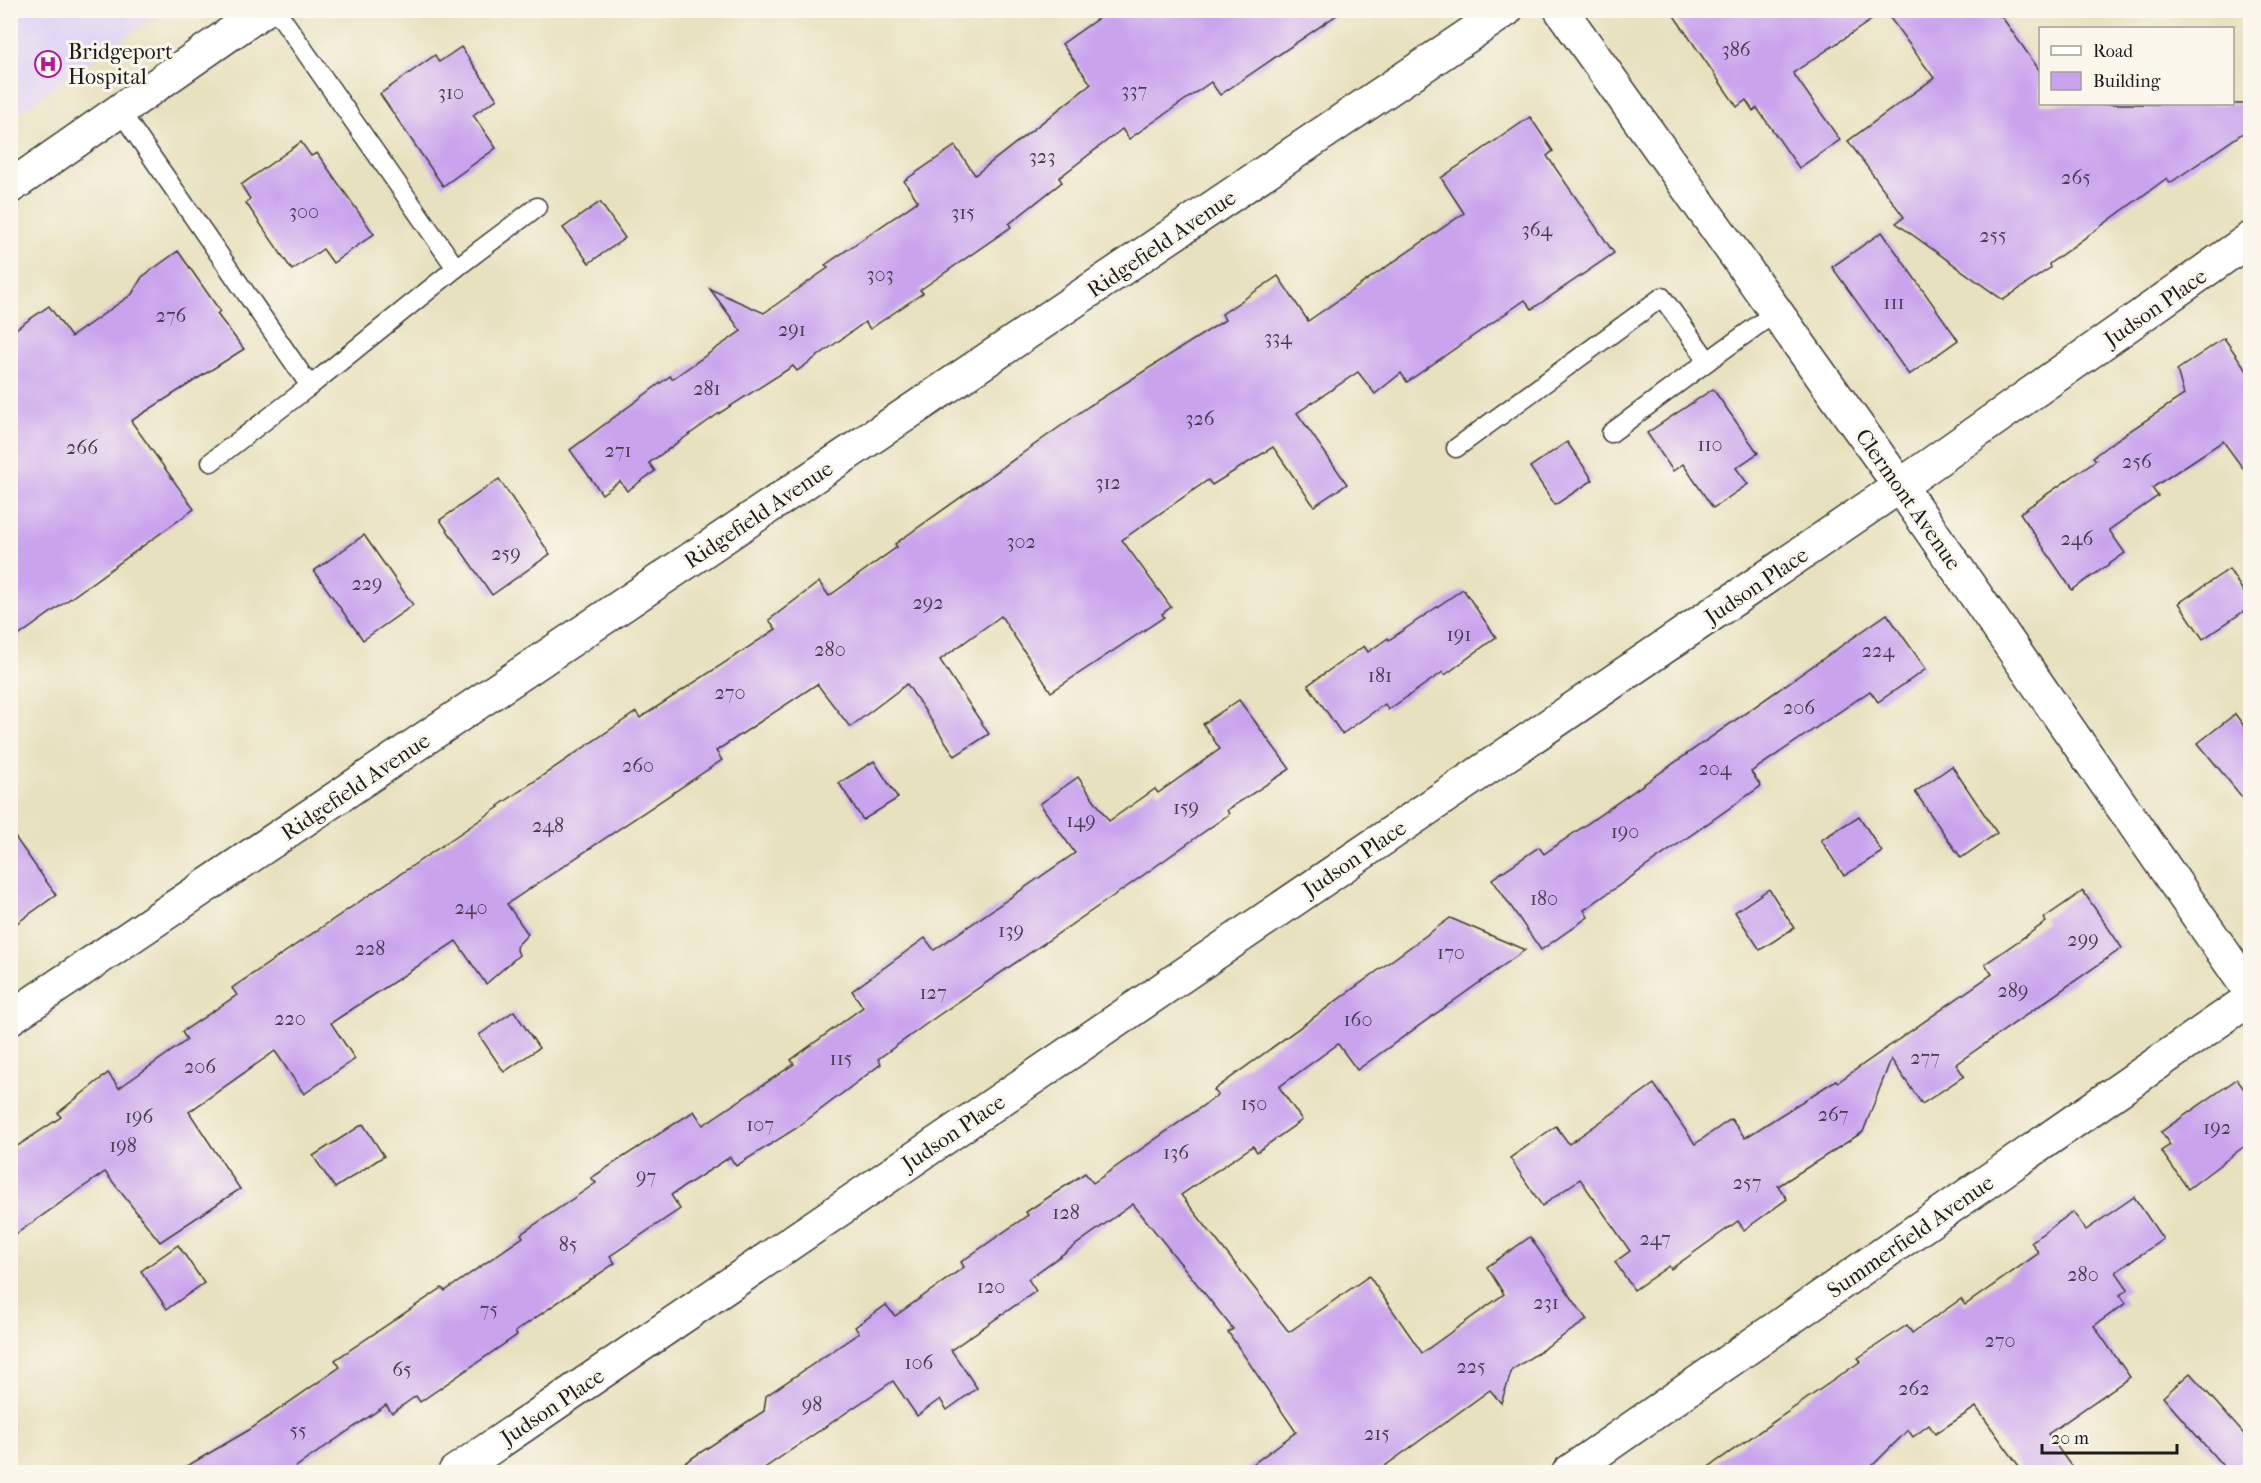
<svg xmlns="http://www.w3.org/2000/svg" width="2261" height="1483" viewBox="0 0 2261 1483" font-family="'IM FELL French Canon',serif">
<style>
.built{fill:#e0d4f4}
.building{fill:#c9a4ed}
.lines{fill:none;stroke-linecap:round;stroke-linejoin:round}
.lane-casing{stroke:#3b3a34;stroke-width:21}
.street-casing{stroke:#3b3a34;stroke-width:36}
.lane{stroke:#fff;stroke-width:18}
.street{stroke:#fff;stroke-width:33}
.labels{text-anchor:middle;stroke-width:6;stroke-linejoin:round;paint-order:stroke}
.number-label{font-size:20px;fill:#473e50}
.poi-label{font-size:22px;fill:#1c1c1c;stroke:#fbf7ec;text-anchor:start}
.street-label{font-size:22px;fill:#1c1c1c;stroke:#fbf7ec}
</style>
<rect width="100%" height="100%" fill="#fbf7ec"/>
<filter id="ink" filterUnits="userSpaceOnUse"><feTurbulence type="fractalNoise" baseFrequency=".0167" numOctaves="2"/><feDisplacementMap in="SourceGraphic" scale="12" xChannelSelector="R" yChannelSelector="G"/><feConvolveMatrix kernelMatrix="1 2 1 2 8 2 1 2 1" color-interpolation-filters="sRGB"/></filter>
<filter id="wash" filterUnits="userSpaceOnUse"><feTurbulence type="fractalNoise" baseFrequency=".008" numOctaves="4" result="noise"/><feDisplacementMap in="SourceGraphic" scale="24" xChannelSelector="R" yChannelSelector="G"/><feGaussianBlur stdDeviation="1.35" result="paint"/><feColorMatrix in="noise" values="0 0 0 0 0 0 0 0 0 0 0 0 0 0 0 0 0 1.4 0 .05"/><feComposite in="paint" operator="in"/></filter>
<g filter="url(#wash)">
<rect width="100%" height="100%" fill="#e8e1bf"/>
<path class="built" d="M11,10H162V11L11,118Z"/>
<g id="blocks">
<g class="building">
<path d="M1110,10H1344L1220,95L1211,82L1129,139L1122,129L1059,178L1062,182L1009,224L1011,227L920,290L923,293L870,329L865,322L797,371L793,366L718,414L649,463L655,471L627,491L620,481L602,494L570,450L670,376L672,379L741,331L710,289L764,313L828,268L825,265L918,201L904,181L955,146L975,175L1091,84L1062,44Z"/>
<path d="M1670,10H1997L2040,71V104H2250V128L2170,183L2167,178L2049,264L2050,268L2003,300L1896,223L1904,217L1848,141L1934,78L1885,11L1793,73L1840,140L1799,168L1757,108L1753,111L1746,100L1737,107Z"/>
<path d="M461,47L497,99L473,115L496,148L443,186L380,94L435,55L439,62Z"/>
<path d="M1530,117L1553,151L1547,156L1614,253L1532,309L1525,300L1407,382L1401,373L1375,394L1358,372L1297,413L1347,484L1314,506L1273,447L1212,485L1208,480L1122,540L1171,607L1162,614L1164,617L1051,692L1001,616L940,660L989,734L955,756L907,684L850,727L817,684L716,751L722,760L507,904L528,934L516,947L519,955L486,984L456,941L331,1023L355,1059L304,1094L275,1051L189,1112L240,1189L160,1242L105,1172L10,1238V1151L61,1117L58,1113L108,1073L119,1088L187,1040L182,1032L237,995L232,988L499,807L498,806L636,712L640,718L776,629L769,620L819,582L829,596L897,547L895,544L1089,406L1225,320L1222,314L1278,276L1308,321L1464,213L1441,178Z"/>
<path d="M301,142L311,156L317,153L374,234L333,263L323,249L292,270L246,203L250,199L241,185Z"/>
<path d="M600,202L625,238L589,263L563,228Z"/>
<path d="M1882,232L1958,340L1909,375L1832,267Z"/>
<path d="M178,251L220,311L217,314L244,349L131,421L194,509L10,642V333L49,306L71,337L132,294L142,277Z"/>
<path d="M2224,338L2250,375V478L2223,441L2152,488L2158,496L2109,530L2125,553L2072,590L2020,513L2096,460L2093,457L2113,442L2184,395L2177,370Z"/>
<path d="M1713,389L1758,453L1736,468L1748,484L1713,508L1683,464L1673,471L1647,433Z"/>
<path d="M1567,442L1593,480L1555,505L1530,467Z"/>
<path d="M499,479L550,554L492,595L440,520Z"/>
<path d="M364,535L413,605L363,640L314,571Z"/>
<path d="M2229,569L2250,602V607L2203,639L2179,603Z"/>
<path d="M1463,589L1496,637L1445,675L1443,672L1388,710L1385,704L1342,734L1308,685L1364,646L1368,652L1388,638L1389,640Z"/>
<path d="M1887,614L1926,669L1878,702L1870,691L1751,772L1761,786L1584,910L1588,917L1541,950L1492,879L1539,847L1544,854Z"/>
<path d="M1239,700L1290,769L1227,810L1229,814L1128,886L936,1017L878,1059L881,1064L795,1129L736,1166L730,1157L671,1195L680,1209L610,1256L615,1263L515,1332L517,1335L420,1402L416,1396L392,1413L386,1405L287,1473H175L249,1430L340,1367L335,1360L442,1288L445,1291L523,1237L521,1234L596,1183L591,1178L694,1111L703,1125L794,1064L791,1060L863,1007L852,991L925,938L934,950L1075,853L1040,804L1078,777L1109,821L1155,789L1158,793L1220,749L1203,724Z"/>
<path d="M2235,714L2250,734V807L2198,743Z"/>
<path d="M874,761L898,798L863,820L839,783Z"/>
<path d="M1952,766L1997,833L1961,858L1915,792Z"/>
<path d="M1859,816L1882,852L1844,876L1821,840Z"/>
<path d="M10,830L56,895L10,928Z"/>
<path d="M1769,889L1794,928L1760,950L1735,912Z"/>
<path d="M2083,891L2122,948L1956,1064L1964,1076L1922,1104L1891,1059L1863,1132L1778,1186L1787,1199L1744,1230L1738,1221L1671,1269L1669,1266L1634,1290L1615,1262L1630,1251L1580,1179L1542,1206L1510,1158L1556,1126L1569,1144L1654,1084L1695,1144L1731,1119L1745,1138L1836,1080L1838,1082L1992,974L1985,964L2046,922L2044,918Z"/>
<path d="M1450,918L1525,950L1357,1070L1338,1044L1279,1087L1302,1120L1257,1152L1253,1146L1181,1195L1289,1332L1369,1276L1422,1353L1504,1294L1487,1267L1530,1237L1587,1320L1512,1370L1501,1403L1490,1390L1375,1473H1241L1296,1432L1228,1332L1233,1329L1133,1204L1028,1279L1036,1291L951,1350L977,1388L947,1410L940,1399L917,1416L893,1381L757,1473H669L764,1411L766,1396L859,1333L855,1327L886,1305L895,1316L964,1267L961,1262L1028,1215L1026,1212L1085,1173L1093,1183L1218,1095L1214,1090Z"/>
<path d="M514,1011L539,1048L504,1072L479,1035Z"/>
<path d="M2237,1079L2250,1098V1142L2188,1189L2161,1151L2170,1145L2161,1132Z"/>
<path d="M363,1124L384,1156L335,1188L313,1156Z"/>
<path d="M2134,1197L2163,1239L2116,1272L2128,1289L2120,1295L2126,1303L2094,1326L2130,1377L2048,1434L2076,1473H2024L1976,1407L1935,1434L1929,1425L1913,1437L1908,1430L1865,1473H1700L1861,1361L1858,1358L1907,1325L1912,1333L1961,1299L1965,1305L2039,1253L2031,1242L2073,1212L2086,1230Z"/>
<path d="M178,1245L204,1283L167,1309L141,1271Z"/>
<path d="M2190,1373L2250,1441V1473H2229L2163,1397Z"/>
</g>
</g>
</g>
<g filter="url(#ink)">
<use href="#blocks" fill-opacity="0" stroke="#3b3a34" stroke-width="1.5"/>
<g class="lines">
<defs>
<g id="lane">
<path d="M120,111L310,386"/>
<path d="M456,268L537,207"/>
<path d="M1611,433L1708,361"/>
<path d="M1456,448L1662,297L1708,361L1776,312"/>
<path d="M211,462L310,386L456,268L276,10"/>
</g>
<g id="street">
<path d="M1561,10L1900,486L2250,991"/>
<path d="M10,187L264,10"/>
<path d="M10,1018L1506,10"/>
<path d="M455,1472L1900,486L2250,239"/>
<path d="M1569,1472L2250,999"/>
</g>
</defs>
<use href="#lane" class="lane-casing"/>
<use href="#street" class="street-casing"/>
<use href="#lane" class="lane"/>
<use href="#street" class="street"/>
</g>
</g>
<defs>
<symbol id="hospital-ring" viewBox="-11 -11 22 22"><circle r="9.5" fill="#fbf7ec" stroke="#b5179e" stroke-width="1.5"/><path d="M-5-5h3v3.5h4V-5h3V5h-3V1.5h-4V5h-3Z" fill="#b5179e"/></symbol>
</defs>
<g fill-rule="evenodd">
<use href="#hospital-ring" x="33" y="49" width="30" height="30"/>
</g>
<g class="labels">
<g class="number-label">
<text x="1736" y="56">386</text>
<text x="1134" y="97">337</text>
<text x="451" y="99">310</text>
<text x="1042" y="163">323</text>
<text x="2076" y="184">265</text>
<text x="304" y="218">300</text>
<text x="963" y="219">315</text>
<text x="1537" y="236">364</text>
<text x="1993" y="242">255</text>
<text x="880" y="281">303</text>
<text x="1894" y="309">111</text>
<text x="171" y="322">276</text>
<text x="792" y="336">291</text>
<text x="1278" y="344">334</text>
<text x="707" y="395">281</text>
<text x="1200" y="425">326</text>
<text x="1710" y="451">110</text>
<text x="82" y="454">266</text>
<text x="618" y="457">271</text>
<text x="2137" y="468">256</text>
<text x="1108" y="489">312</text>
<text x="2077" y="545">246</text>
<text x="1021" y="548">302</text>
<text x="506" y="560">259</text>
<text x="367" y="590">229</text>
<text x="928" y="609">292</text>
<text x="1459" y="641">191</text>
<text x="830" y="656">280</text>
<text x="1878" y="657">224</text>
<text x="1380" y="682">181</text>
<text x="730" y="699">270</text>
<text x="1799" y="714">206</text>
<text x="638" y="772">260</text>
<text x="1715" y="775">204</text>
<text x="1186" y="814">159</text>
<text x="1081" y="827">149</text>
<text x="548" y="832">248</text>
<text x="1625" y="838">190</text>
<text x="1544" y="905">180</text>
<text x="471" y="914">240</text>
<text x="1011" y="937">139</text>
<text x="2083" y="946">299</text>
<text x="370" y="955">228</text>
<text x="1451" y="959">170</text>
<text x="2013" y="997">289</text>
<text x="933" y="999">127</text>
<text x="290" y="1025">220</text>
<text x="1358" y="1026">160</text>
<text x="1925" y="1064">277</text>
<text x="841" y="1065">115</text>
<text x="200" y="1073">206</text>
<text x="1254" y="1110">150</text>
<text x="1833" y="1121">267</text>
<text x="139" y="1123">196</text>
<text x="760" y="1131">107</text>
<text x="2217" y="1134">192</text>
<text x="123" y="1152">198</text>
<text x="1176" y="1159">136</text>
<text x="646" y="1183">97</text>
<text x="1747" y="1189">257</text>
<text x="1066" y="1219">128</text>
<text x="1655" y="1245">247</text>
<text x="568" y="1251">85</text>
<text x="2083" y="1281">280</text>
<text x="991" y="1293">120</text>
<text x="1546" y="1309">231</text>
<text x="489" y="1316">75</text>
<text x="2000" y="1347">270</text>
<text x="919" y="1369">106</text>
<text x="1471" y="1373">225</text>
<text x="402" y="1376">65</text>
<text x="1914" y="1395">262</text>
<text x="812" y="1411">98</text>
<text x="298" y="1437">55</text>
<text x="1377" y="1440">215</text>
</g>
<g class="poi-label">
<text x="68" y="59">Bridgeport<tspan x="68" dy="25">Hospital</tspan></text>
</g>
<g class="street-label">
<text transform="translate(1161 243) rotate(-34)" y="8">Ridgefield Avenue</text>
<text transform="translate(2155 307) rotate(-35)" y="8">Judson Place</text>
<text transform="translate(1909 499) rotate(55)" y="8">Clermont Avenue</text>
<text transform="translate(758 514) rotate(-34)" y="8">Ridgefield Avenue</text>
<text transform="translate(1756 585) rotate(-34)" y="8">Judson Place</text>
<text transform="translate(355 786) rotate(-34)" y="8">Ridgefield Avenue</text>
<text transform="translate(1354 858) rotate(-34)" y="8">Judson Place</text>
<text transform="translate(953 1132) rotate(-34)" y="8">Judson Place</text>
<text transform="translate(1910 1236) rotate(-35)" y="8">Summerfield Avenue</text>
<text transform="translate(552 1406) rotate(-34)" y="8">Judson Place</text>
</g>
</g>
<rect width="2261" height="1483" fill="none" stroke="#fbf7ec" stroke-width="36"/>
<rect x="2039" y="27" width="195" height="78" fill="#fbf7ec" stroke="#a29f99" stroke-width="1.5"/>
<rect x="2051" y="46" width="30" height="9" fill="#ffffff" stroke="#a29f99" stroke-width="1.5"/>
<text x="2093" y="57" font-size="18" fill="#1c1c1c">Road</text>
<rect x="2051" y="72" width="30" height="18" fill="#c9a4ed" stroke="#a29f99" stroke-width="1.5"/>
<text x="2093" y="87" font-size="18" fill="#1c1c1c">Building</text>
<path d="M2042 1444v9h135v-9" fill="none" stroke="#1c1c1c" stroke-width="3"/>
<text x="2051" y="1444" font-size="18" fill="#1c1c1c" stroke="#fbf7ec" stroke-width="4.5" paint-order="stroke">20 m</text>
</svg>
